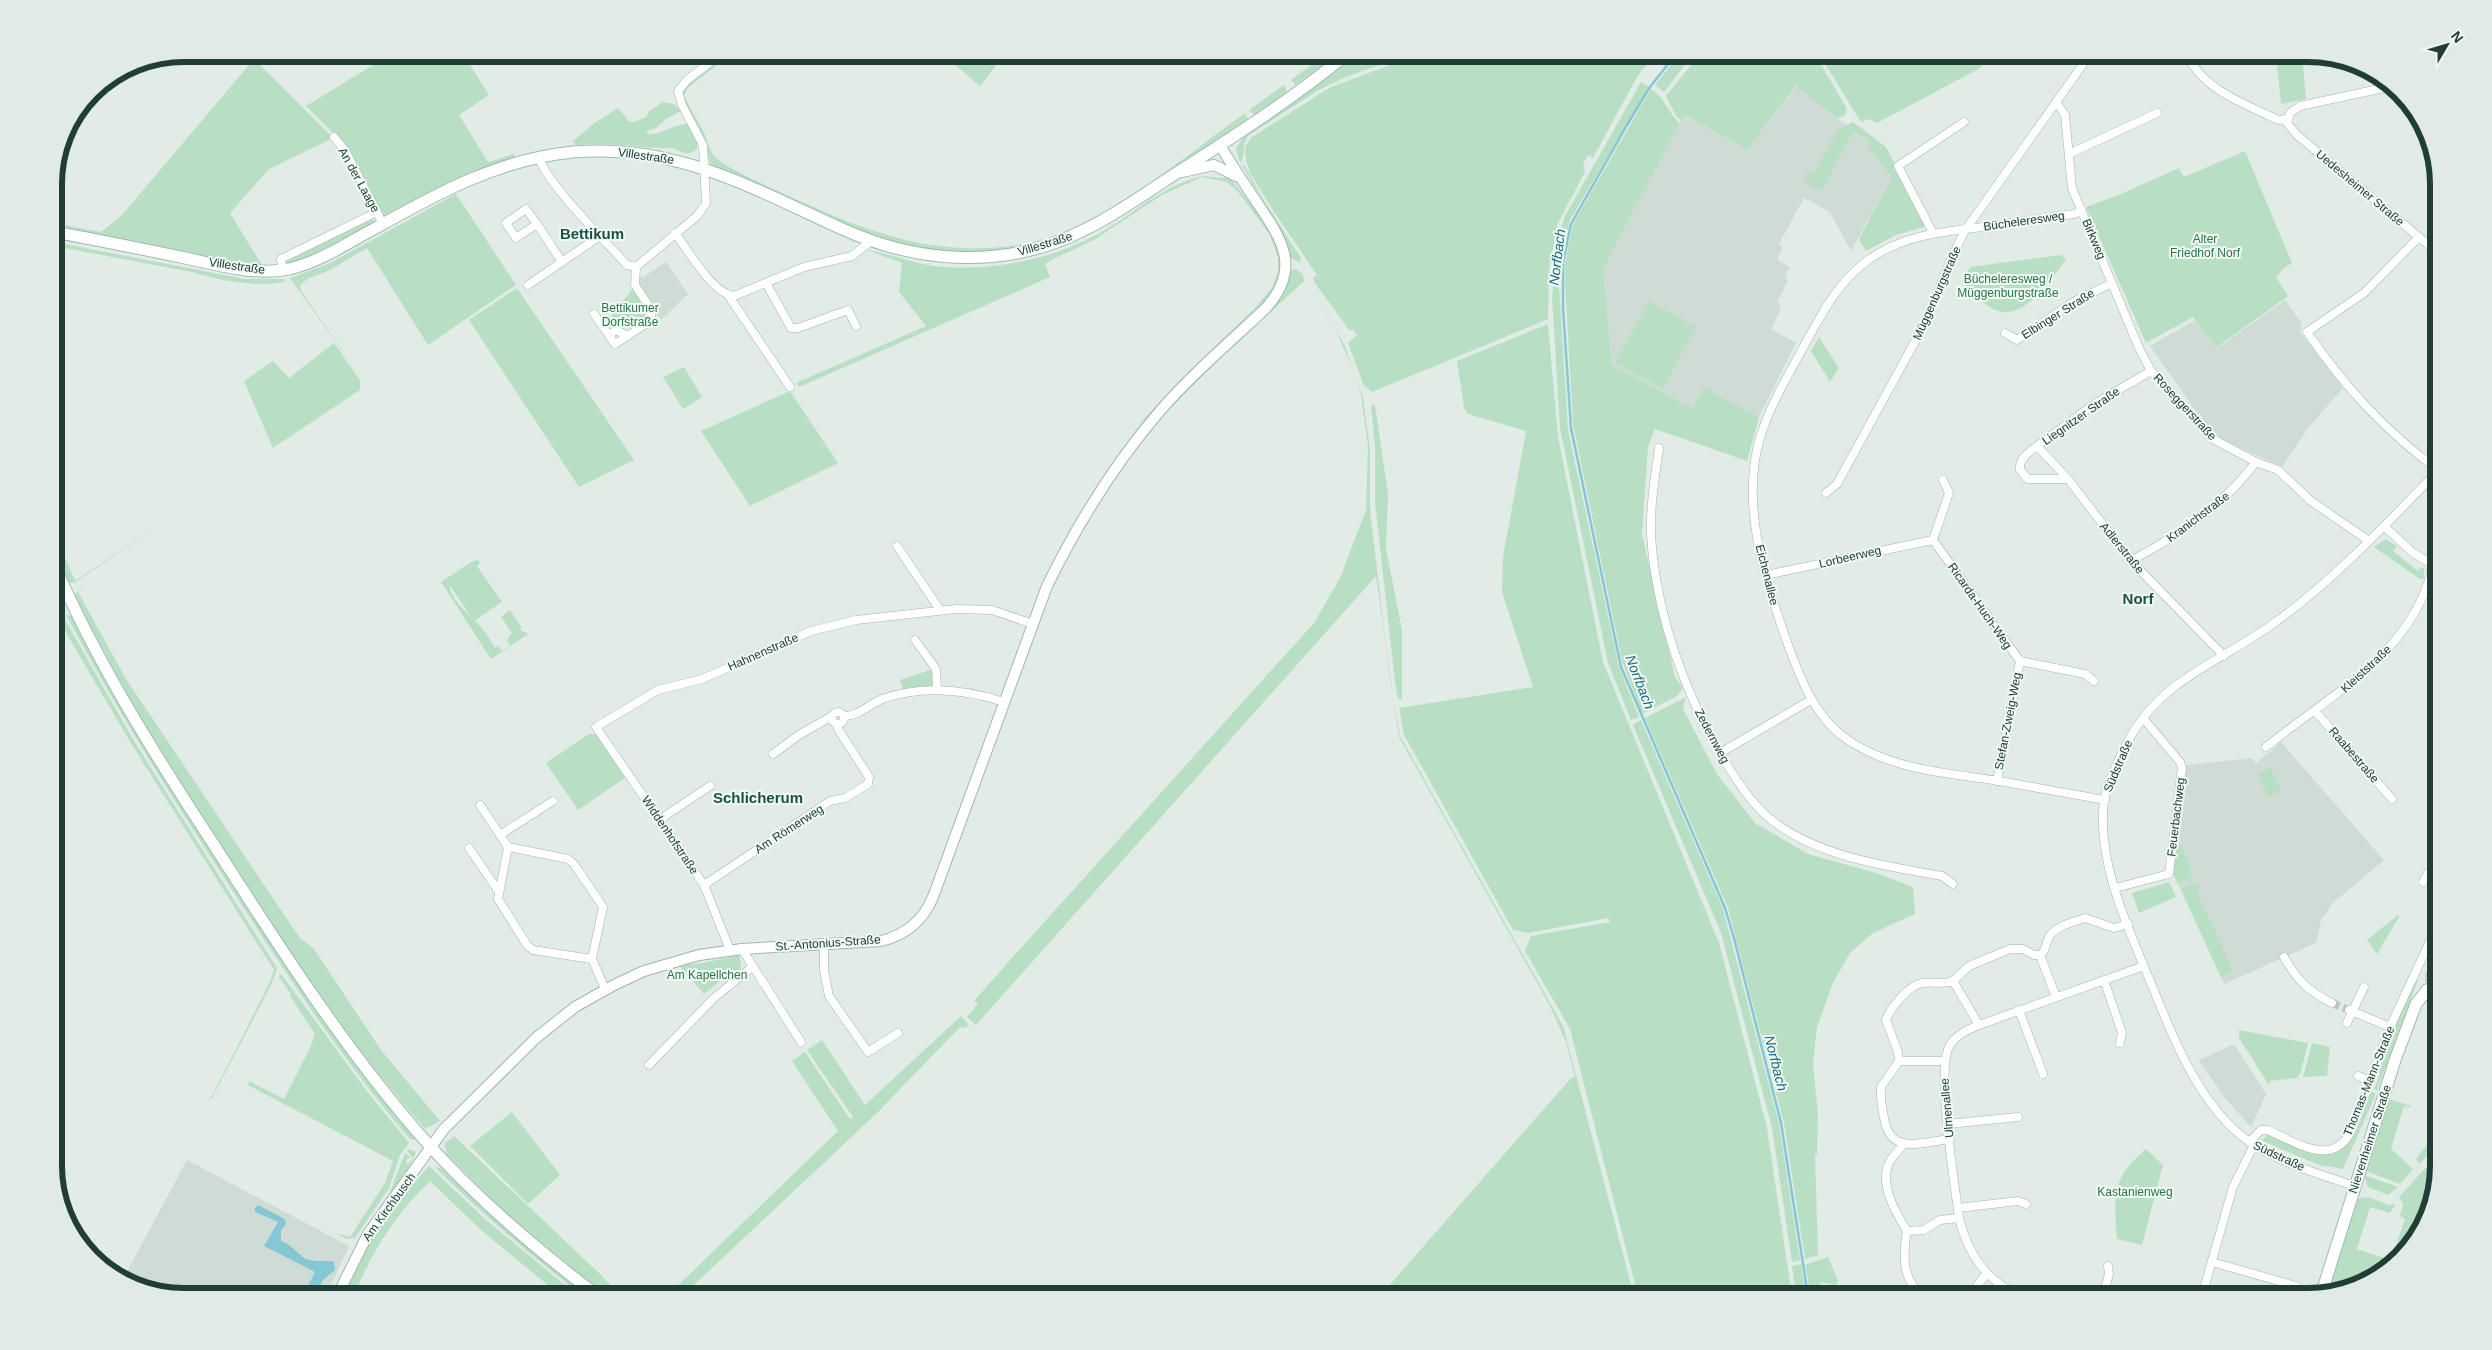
<svg xmlns="http://www.w3.org/2000/svg" width="2492" height="1350" viewBox="0 0 2492 1350" font-family="Helvetica,sans-serif">
<style>
.built{fill:#cfdcd6}
.green{fill:#b8dfc3}
.water{fill:#85c7d5}
.lines{fill:none;stroke-linecap:round;stroke-linejoin:round}
.stream{stroke:#85c7d5;stroke-width:2.5}
.minor-tunnel{stroke:#bac9c4;stroke-width:8;stroke-dasharray:8 4;stroke-linecap:butt}
.minor-casing{stroke:#a3b4ae;stroke-width:9}
.tertiary-casing{stroke:#a3b4ae;stroke-width:12}
.secondary-casing{stroke:#9eb9b0;stroke-width:13}
.minor{stroke:#fff;stroke-width:8}
.tertiary{stroke:#fff;stroke-width:10}
.secondary{stroke:#fff;stroke-width:11}
.labels{text-anchor:middle;stroke-width:4;stroke-linejoin:round;paint-order:stroke}
.street-label{font-size:12px;fill:#203e36;stroke:#f1f9f5}
.park-label{font-size:12px;fill:#287748;stroke:#f1f9f5}
.water-label{font-size:14px;font-style:italic;fill:#176a7d;stroke:#f1f9f5}
.quarter-label{font-size:15px;font-weight:bold;fill:#1b5145;stroke:#f1f9f5}
.rim{fill:none;stroke:#203e36;stroke-width:6}
</style>
<rect width="100%" height="100%" fill="#e1ece7"/>
<g class="built">
<path d="M1797,86L1849,127L1870,139L1892,177L1851,251L1830,212L1804,198L1779,244L1783,247L1777,260L1790,267L1785,277L1788,281L1777,302L1781,306L1779,313L1771,329L1796,343L1759,417L1704,387L1692,408L1612,364L1603,269L1684,115L1747,150Z"/>
<path d="M666,262L688,294L661,320L637,283L640,275L642,278Z"/>
<path d="M2285,300L2302,324L2300,332L2343,388L2309,427L2282,467L2223,440L2202,420L2150,346L2195,320L2216,349Z"/>
<path d="M2280,741L2384,860L2333,903L2321,920L2316,943L2224,984L2172,871L2186,765L2252,758L2256,763L2276,747Z"/>
<path d="M2232,1045L2236,1047L2266,1094L2251,1127L2225,1098L2199,1060Z"/>
<path d="M187,1160L349,1246L326,1296H185L127,1283L123,1279Z"/>
</g>
<g class="green">
<path d="M391,54H463L489,95L459,115L488,162L514,154L515,158L471,172L387,217L383,216L346,146L306,106Z"/>
<path d="M724,54H742L735,59L727,57L689,87L684,95C690,109 699,122 705,135C708,142 709,150 714,156C723,168 796,199 814,207C886,240 958,260 1037,241C1105,224 1188,154 1245,113L1248,119L1161,177L1156,178L1118,206L1064,235L1010,250L951,254L880,240L712,165C707,158 707,151 704,143C698,124 685,111 681,91L684,86Z"/>
<path d="M942,54H1005L980,86Z"/>
<path d="M1326,54H1340L1295,85L1291,80Z"/>
<path d="M1352,54H1411L1348,76L1317,91L1249,135C1241,145 1246,156 1240,163L1236,149L1243,137Z"/>
<path d="M1419,54H1656L1638,75L1593,158L1588,155L1583,164L1585,172L1557,225L1549,271L1548,319L1372,392L1364,386L1348,343L1357,335L1353,329L1350,331L1314,282L1313,278L1317,275L1274,212L1250,173L1246,160L1245,148L1251,138L1329,88Z"/>
<path d="M1680,54H1693L1664,92L1655,85Z"/>
<path d="M1700,54H1815L1847,109L1844,116L1837,118L1796,86L1747,150L1685,115L1681,121L1675,114L1666,96Z"/>
<path d="M1819,54H1975L1982,67L1877,123L1869,119L1861,122Z"/>
<path d="M2296,54H2302L2306,99L2281,104L2277,65L2296,63Z"/>
<path d="M254,59L333,138L269,169L230,213L263,267L247,266L54,227V223L101,232L122,215Z"/>
<path d="M1641,82L1649,87L1570,220L1560,262L1559,285L1568,430L1619,667L1639,717L1631,720L1608,663L1560,428L1552,296L1560,231L1565,216Z"/>
<path d="M1284,85L1287,92L1254,115L1249,110Z"/>
<path d="M1651,89C1667,100 1667,112 1680,123L1603,269L1612,364L1692,408L1704,387L1759,417L1747,461L1655,429L1648,447L1642,534L1675,677L1683,688L1677,696L1642,714L1622,661L1573,424L1565,281V263L1573,224Z"/>
<path d="M663,102L674,104L681,111L666,119L656,128L645,132C661,140 675,119 691,126L697,138V149C688,157 682,152 673,148C669,147 662,149 657,148C629,146 604,142 576,145L573,141L596,122L618,108C631,120 624,127 646,117L649,111Z"/>
<path d="M1853,122L1886,147L1927,226L1896,235L1866,251L1859,239L1892,177L1868,147L1870,140L1853,132L1822,191L1806,183L1804,178L1808,172H1814L1837,130Z"/>
<path d="M2245,151L2292,263L2284,268L2276,277L2288,296L2216,348L2193,317L2146,343L2086,207L2121,194L2179,168L2184,177Z"/>
<path d="M1242,165L1245,166L1263,199L1301,258L1300,263L1290,257L1279,228Z"/>
<path d="M1204,176L1222,178L1229,177L1267,224L1279,249L1282,265L1277,285L1265,303L1179,386L1086,509L1114,463L1144,419L1179,381L1255,308L1272,288L1278,271V258L1270,235L1239,193L1227,182L1202,177L1162,195L1094,240L1051,260L1045,265L1050,277L799,387L796,383L926,326L899,292L902,263L867,250C889,253 911,263 934,266C991,272 1053,260 1103,231C1136,212 1166,183 1204,176Z"/>
<path d="M456,194L516,285L428,345L367,248L328,271L309,278L300,285L301,291L365,383L290,278L330,263Z"/>
<path d="M371,217L374,222L320,253L285,265V260Z"/>
<path d="M54,242L245,279H284L285,282C254,287 221,281 192,272L54,246Z"/>
<path d="M2061,255L2066,259C2055,275 2026,317 2002,312C1986,309 1973,292 1962,281L1970,267Z"/>
<path d="M1295,269L1303,274L1304,281L1229,351L1290,271Z"/>
<path d="M1309,283L1344,344L1363,398L1370,449V509L1389,672L1400,736L1563,1026L1634,1296H1380L1571,1078L1575,1077L1566,1042L1550,1006L1399,737L1376,576L976,1025L967,1017L978,1004L974,1001L1011,959L1314,623L1340,578L1366,510L1368,446L1361,395L1354,372L1334,326Z"/>
<path d="M517,288L634,460L579,487L469,320Z"/>
<path d="M632,289C643,301 653,316 635,328L616,326L611,317Z"/>
<path d="M1649,301L1696,327L1663,389L1615,363Z"/>
<path d="M1548,324L1558,437L1603,662L1719,943L1767,1128L1792,1296H1638L1570,1029L1525,951L1531,936L1610,922L1608,918L1528,933L1513,930L1404,735L1399,708L1533,687L1502,592L1503,557L1526,431L1468,414L1464,408L1457,361Z"/>
<path d="M1819,337L1839,368L1830,382L1811,351Z"/>
<path d="M334,343L360,380V390L273,448L244,381L273,361L289,378Z"/>
<path d="M684,367L702,397L683,409L663,377Z"/>
<path d="M790,391L838,463L750,506L701,431Z"/>
<path d="M1371,405H1375L1388,494L1386,549L1402,630V699H1398L1395,682L1375,502V446Z"/>
<path d="M168,519L74,583L68,582L54,551V532L75,581Z"/>
<path d="M2386,539L2397,546L2393,551L2418,571L2422,567L2424,568V579H2420L2374,547Z"/>
<path d="M478,560L480,563L477,566L502,602L474,621L449,584C451,602 471,615 482,628C487,634 491,641 495,648L498,646L502,651L510,645L507,640L512,633L501,617L510,610L522,628L520,630L528,634L491,659L441,582L473,561Z"/>
<path d="M87,579L78,592L126,679L293,928L300,938L314,949L381,1050L440,1121L425,1129L353,1044L247,889L131,702L74,596Z"/>
<path d="M66,615L73,616L353,1058L378,1094L415,1139L413,1140L409,1138C341,1058 283,970 227,882C170,795 115,707 66,615Z"/>
<path d="M64,618L134,741L277,968L272,983L212,1098L207,1100L212,1096L270,982L274,970L129,740L65,631L58,630Z"/>
<path d="M930,670L934,673L935,687L903,690L900,680Z"/>
<path d="M1686,697L1683,709L1717,774L1755,823L1808,854L1876,873L1913,887L1915,914L1873,933L1850,953L1833,983L1817,1027L1813,1064L1818,1116L1817,1155L1815,1154L1818,1255L1805,1259L1784,1123L1728,908L1645,718Z"/>
<path d="M1641,720L1723,909L1779,1124L1800,1260L1792,1262L1772,1128L1721,933L1633,725Z"/>
<path d="M589,734H596L625,778L578,810L546,763Z"/>
<path d="M2271,768L2281,791L2268,797L2258,774Z"/>
<path d="M2182,845L2193,877L2178,884L2172,871L2176,849Z"/>
<path d="M2169,882L2176,897L2139,913L2132,893Z"/>
<path d="M2198,882L2201,889L2197,892L2233,971L2221,977L2181,889Z"/>
<path d="M2398,915L2399,917L2377,954L2367,940Z"/>
<path d="M739,955C740,962 744,966 738,974L734,970L704,994L679,965L703,963Z"/>
<path d="M281,974L366,1090L409,1143L400,1155L389,1188L355,1238L347,1239L334,1233L350,1237L385,1183L393,1161L248,1085L249,1081L284,1099L309,1050L315,1034L290,996L291,994L279,977Z"/>
<path d="M2416,979L2418,980L2377,1090L2374,1089L2380,1074L2378,1073L2396,1030V1022Z"/>
<path d="M961,1016L969,1025L964,1028L960,1027L876,1114L682,1296H667L838,1131L792,1061L805,1052L850,1119L853,1117L807,1050L822,1040L865,1105Z"/>
<path d="M2239,1030L2308,1043L2300,1075L2296,1078L2270,1081L2269,1085L2239,1038Z"/>
<path d="M2312,1043L2330,1047L2327,1076L2303,1077Z"/>
<path d="M2371,1092L2375,1093V1096L2343,1169L2319,1165L2262,1141L2268,1134C2293,1146 2329,1168 2352,1138C2361,1126 2365,1106 2371,1092Z"/>
<path d="M2389,1099L2411,1106L2410,1108L2404,1106L2391,1149L2413,1169L2400,1184L2366,1171Z"/>
<path d="M512,1112L560,1175L528,1204L470,1146Z"/>
<path d="M2438,1127V1165L2425,1223L2380,1274L2327,1290L2356,1202L2360,1198L2369,1197L2390,1206L2393,1203L2395,1205L2390,1213L2370,1207L2357,1249L2391,1260L2405,1219L2400,1216L2403,1204L2399,1197L2430,1163L2436,1161L2437,1156L2429,1154L2419,1164L2416,1159L2430,1141H2435Z"/>
<path d="M454,1136L600,1274L621,1296H607L513,1221L447,1154L444,1142L445,1143Z"/>
<path d="M410,1149L416,1152L407,1172L361,1238H359L390,1192L405,1153L410,1157L405,1162L408,1164L413,1158L407,1151Z"/>
<path d="M2146,1149L2163,1165L2142,1245L2117,1239C2115,1195 2110,1180 2146,1149Z"/>
<path d="M429,1166L485,1219L578,1296H561L481,1230L430,1181C397,1212 370,1254 354,1296H341L359,1256L388,1212Z"/>
<path d="M434,1166L442,1169L487,1211L590,1296H583C531,1256 481,1213 434,1166Z"/>
<path d="M2364,1175L2398,1187L2388,1195L2368,1187Z"/>
<path d="M1828,1257L1838,1281L1835,1285L1822,1282L1817,1288L1818,1296H1811L1805,1265Z"/>
<path d="M1801,1264L1806,1296H1796L1792,1266Z"/>
</g>
<path class="water" d="M258,1205L285,1219L286,1224L281,1230V1241C292,1245 295,1251 303,1257C312,1264 325,1259 334,1262L335,1270L323,1280L314,1296H303L315,1272L264,1246L278,1222L255,1212V1208Z"/>
<g class="lines">
<path class="stream" d="M1676,54L1650,87L1627,125L1571,224L1563,263V308L1571,428L1621,667L1725,908L1734,938L1781,1123L1808,1296"/>
<path class="minor-tunnel" d="M2332,1003L2349,1010"/>
<defs>
<g id="minor">
<path d="M2187,54C2202,90 2246,104 2278,120L2287,119"/>
<path d="M2388,87L2300,106L2290,113L2287,123L2297,135L2438,253"/>
<path d="M2057,103L2065,115L2072,188L2139,348L2151,371L2213,439L2256,462L2278,470L2311,501L2369,541"/>
<path d="M334,137L346,152L383,224"/>
<path d="M2069,154L2157,113"/>
<path d="M539,157C545,182 607,243 627,265L636,267L697,216L706,203L703,145L682,105L678,91L687,80L721,54"/>
<path d="M2082,211L2074,214C2044,218 2013,223 1983,227C1942,232 1902,235 1867,261C1838,282 1821,315 1804,346C1788,376 1770,405 1760,438C1740,504 1765,580 1787,642C1800,678 1815,718 1848,740C1892,770 1948,773 1999,781C2034,787 2069,794 2105,800"/>
<path d="M537,224L526,209L506,223L516,238L537,224L562,262"/>
<path d="M675,233C688,250 712,293 734,296L804,267L852,256L871,241"/>
<path d="M1933,233L1898,166L1964,122"/>
<path d="M2419,237L2364,293L2307,332C2345,387 2384,430 2438,470"/>
<path d="M282,270L281,259L377,212"/>
<path d="M766,283L791,328H798L848,310L856,326"/>
<path d="M528,285L600,236"/>
<path d="M728,295L790,387"/>
<path d="M594,314L615,344L650,321L652,311L635,285L636,267"/>
<path d="M2005,333L2017,340L2075,301L2112,283"/>
<path d="M609,335L616,330L628,336"/>
<path d="M2037,446L2068,479H2028L2020,470C2019,458 2028,453 2037,446L2096,403L2151,371"/>
<path d="M1659,448C1655,477 1650,506 1651,535C1656,615 1685,695 1726,763C1739,785 1754,807 1774,822C1821,857 1885,866 1942,876L1953,884"/>
<path d="M2068,479L2131,561L2224,656"/>
<path d="M1943,480L1949,493L1933,540L2020,661L2085,674L2094,681"/>
<path d="M1826,493L1837,484L1918,336C1936,301 1947,263 1966,229L2086,60L2097,54"/>
<path d="M2384,526L2412,552L2438,568"/>
<path d="M897,546L940,610"/>
<path d="M2131,561C2142,554 2153,549 2164,542C2199,521 2231,495 2256,462"/>
<path d="M1766,575L1933,540"/>
<path d="M915,640L936,669L937,689"/>
<path d="M2315,711L2392,799"/>
<circle cx="838" cy="718" r="6"/>
<path d="M844,716C857,717 870,704 882,699C923,685 964,689 1004,702"/>
<path d="M2266,747C2331,694 2413,654 2433,566"/>
<path d="M1720,753L1811,700"/>
<path d="M773,754L799,735L832,716"/>
<path d="M1997,781L2020,661"/>
<path d="M480,805L508,847L568,859L574,864L603,907L592,959L605,989"/>
<path d="M659,820L710,786"/>
<path d="M500,835L553,801"/>
<path d="M508,847L498,899L527,945L533,950L592,959"/>
<path d="M469,848L499,892"/>
<path d="M2423,882L2428,873L2438,878"/>
<path d="M704,885L830,801L845,798L868,784L869,777L838,729L837,724"/>
<path d="M2115,888L2169,874L2182,768L2180,762L2143,718"/>
<path d="M824,944V971L829,996L868,1052L898,1033"/>
<path d="M742,949L801,1042"/>
<path d="M730,950L704,885L596,727L658,690L702,679L811,631L856,620L956,609L992,610L1033,624"/>
<path d="M2284,957C2296,979 2309,992 2332,1003"/>
<path d="M2104,980L2122,1033L2120,1043"/>
<path d="M2056,997L2040,955C2047,950 2045,945 2049,937C2055,926 2074,922 2085,918L2114,928L2128,924"/>
<path d="M2019,1010L2043,1074"/>
<path d="M2349,1010L2390,1027"/>
<path d="M2347,1023L2364,987"/>
<path d="M1979,1025L1953,981L1969,966L2010,949H2023L2034,955H2040"/>
<path d="M1899,1061L1881,1087C1880,1097 1882,1108 1884,1118C1890,1156 1922,1142 1950,1139"/>
<path d="M1944,1061H1899L1898,1052L1886,1020C1891,1007 1908,986 1922,983C1933,981 1942,985 1953,981"/>
<path d="M649,1065L714,998L752,967"/>
<path d="M2358,1076L2370,1081"/>
<path d="M1948,1124L2018,1117"/>
<path d="M2249,1142L2261,1130H2268C2297,1143 2335,1170 2353,1127L2390,1027L2438,924"/>
<path d="M1904,1144C1899,1150 1892,1156 1889,1163C1879,1185 1896,1213 1907,1231L1924,1230L1940,1220L1959,1218"/>
<path d="M2355,1186C2321,1175 2281,1163 2251,1143C2202,1110 2174,1041 2153,988C2130,932 2096,863 2104,801C2107,785 2114,770 2121,755C2133,728 2151,705 2174,687C2207,662 2245,645 2277,621C2336,578 2387,523 2438,471"/>
<path d="M1958,1208L2018,1201L2026,1204"/>
<path d="M1907,1231C1903,1254 1901,1281 1924,1296"/>
<path d="M2212,1262L2296,1286"/>
<path d="M1969,1296L1986,1274"/>
<path d="M2021,1296C1986,1282 1968,1254 1959,1218C1955,1185 1936,1072 1949,1047C1955,1035 1967,1030 1979,1025L2144,966"/>
<path d="M2103,1296L2109,1274L2108,1266"/>
<path d="M2202,1296L2233,1187L2254,1145"/>
</g>
<g id="tertiary">
<path d="M1182,172L1214,165L1236,176"/>
<path d="M337,1296L368,1234L444,1129L536,1038L575,1007L614,985L644,971L699,955L742,949L881,941C906,935 923,921 933,897L1047,586C1077,525 1115,463 1160,411C1192,374 1230,342 1266,308C1301,269 1283,241 1258,204C1245,185 1232,166 1220,145"/>
</g>
<g id="secondary">
<path d="M54,232C98,240 142,249 185,258C219,265 255,276 289,269C319,262 346,244 372,230C436,194 499,159 573,152C674,143 752,188 840,228C918,264 1006,270 1084,230C1120,213 1152,188 1186,167C1241,132 1296,96 1347,54"/>
<path d="M54,564C97,663 155,755 214,845C278,945 342,1045 420,1135C473,1195 534,1248 598,1296"/>
<path d="M2432,978L2438,957"/>
<path d="M2427,990L2433,991L2438,986"/>
<path d="M2322,1292L2395,1060L2416,1004L2427,990"/>
</g>
</defs>
<use href="#minor" class="minor-casing"/>
<use href="#tertiary" class="tertiary-casing"/>
<use href="#secondary" class="secondary-casing"/>
<use href="#minor" class="minor"/>
<use href="#tertiary" class="tertiary"/>
<use href="#secondary" class="secondary"/>
</g>
<g class="labels">
<g class="street-label">
<text transform="translate(646 156) rotate(8)" y="4">Villestraße</text>
<text transform="translate(359 180) rotate(61)" y="4">An der Laage</text>
<text transform="translate(2360 188) rotate(40)" y="4">Uedesheimer Straße</text>
<text transform="translate(2024 221) rotate(-8)" y="4">Bücheleresweg</text>
<text transform="translate(2094 239) rotate(67)" y="4">Birkweg</text>
<text transform="translate(1045 244) rotate(-17)" y="4">Villestraße</text>
<text transform="translate(237 266) rotate(8)" y="4">Villestraße</text>
<text transform="translate(1937 293) rotate(-66)" y="4">Müggenburgstraße</text>
<text transform="translate(2058 314) rotate(-32)" y="4">Elbinger Straße</text>
<text transform="translate(2185 407) rotate(47)" y="4">Roseggerstraße</text>
<text transform="translate(2081 416) rotate(-35)" y="4">Liegnitzer Straße</text>
<text transform="translate(2198 517) rotate(-37)" y="4">Kranichstraße</text>
<text transform="translate(2122 548) rotate(51)" y="4">Adlerstraße</text>
<text transform="translate(1850 557) rotate(-13)" y="4">Lorbeerweg</text>
<text transform="translate(1767 575) rotate(76)" y="4">Eichenallee</text>
<text transform="translate(1980 606) rotate(55)" y="4">Ricarda-Huch-Weg</text>
<text transform="translate(763 652) rotate(-24)" y="4">Hahnenstraße</text>
<text transform="translate(2366 669) rotate(-43)" y="4">Kleiststraße</text>
<text transform="translate(2008 721) rotate(-79)" y="4">Stefan-Zweig-Weg</text>
<text transform="translate(1712 736) rotate(62)" y="4">Zedernweg</text>
<text transform="translate(2354 755) rotate(49)" y="4">Raabestraße</text>
<text transform="translate(2118 766) rotate(-67)" y="4">Südstraße</text>
<text transform="translate(2176 817) rotate(-83)" y="4">Feuerbachweg</text>
<text transform="translate(789 829) rotate(-33)" y="4">Am Römerweg</text>
<text transform="translate(670 835) rotate(56)" y="4">Widdenhofstraße</text>
<text transform="translate(828 943) rotate(-4)" y="4">St.-Antonius-Straße</text>
<text transform="translate(2369 1081) rotate(-68)" y="4">Thomas-Mann-Straße</text>
<text transform="translate(1947 1108) rotate(-95)" y="4">Ulmenallee</text>
<text transform="translate(2370 1139) rotate(-72)" y="4">Nievenheimer Straße</text>
<text transform="translate(2279 1156) rotate(25)" y="4">Südstraße</text>
<text transform="translate(389 1207) rotate(-54)" y="4">Am Kirchbusch</text>
</g>
<g class="park-label">
<text x="2205" y="243">Alter<tspan x="2205" dy="14">Friedhof Norf</tspan></text>
<text x="2008" y="283">Bücheleresweg /<tspan x="2008" dy="14">Müggenburgstraße</tspan></text>
<text x="630" y="312">Bettikumer<tspan x="630" dy="14">Dorfstraße</tspan></text>
<text x="707" y="979">Am Kapellchen</text>
<text x="2135" y="1196">Kastanienweg</text>
</g>
<g class="water-label">
<text transform="translate(1557 257) rotate(-83)" y="5">Norfbach</text>
<text transform="translate(1640 682) rotate(69)" y="5">Norfbach</text>
<text transform="translate(1776 1063) rotate(76)" y="5">Norfbach</text>
</g>
<g class="quarter-label">
<text x="592" y="239">Bettikum</text>
<text x="2138" y="604">Norf</text>
<text x="758" y="803">Schlicherum</text>
</g>
</g>
<path d="M0 0H2492V1350H0ZM184 62H2308A122 122 0 0 1 2430 184V1166A122 122 0 0 1 2308 1288H184A122 122 0 0 1 62 1166V184A122 122 0 0 1 184 62Z" fill="#e0eae6" fill-rule="evenodd"/>
<path class="rim" d="M184 62H2308A122 122 0 0 1 2430 184V1166A122 122 0 0 1 2308 1288H184A122 122 0 0 1 62 1166V184A122 122 0 0 1 184 62Z"/>
<g transform="translate(2447 45) rotate(52)" stroke="#f1f9f5" stroke-width="4" paint-order="stroke">
<path d="M0-4L9 19L0 12L-9 19Z" fill="#203e36"/>
<text y="-8" font-size="14" font-weight="bold" text-anchor="middle" fill="#203e36">N</text>
</g>
</svg>
